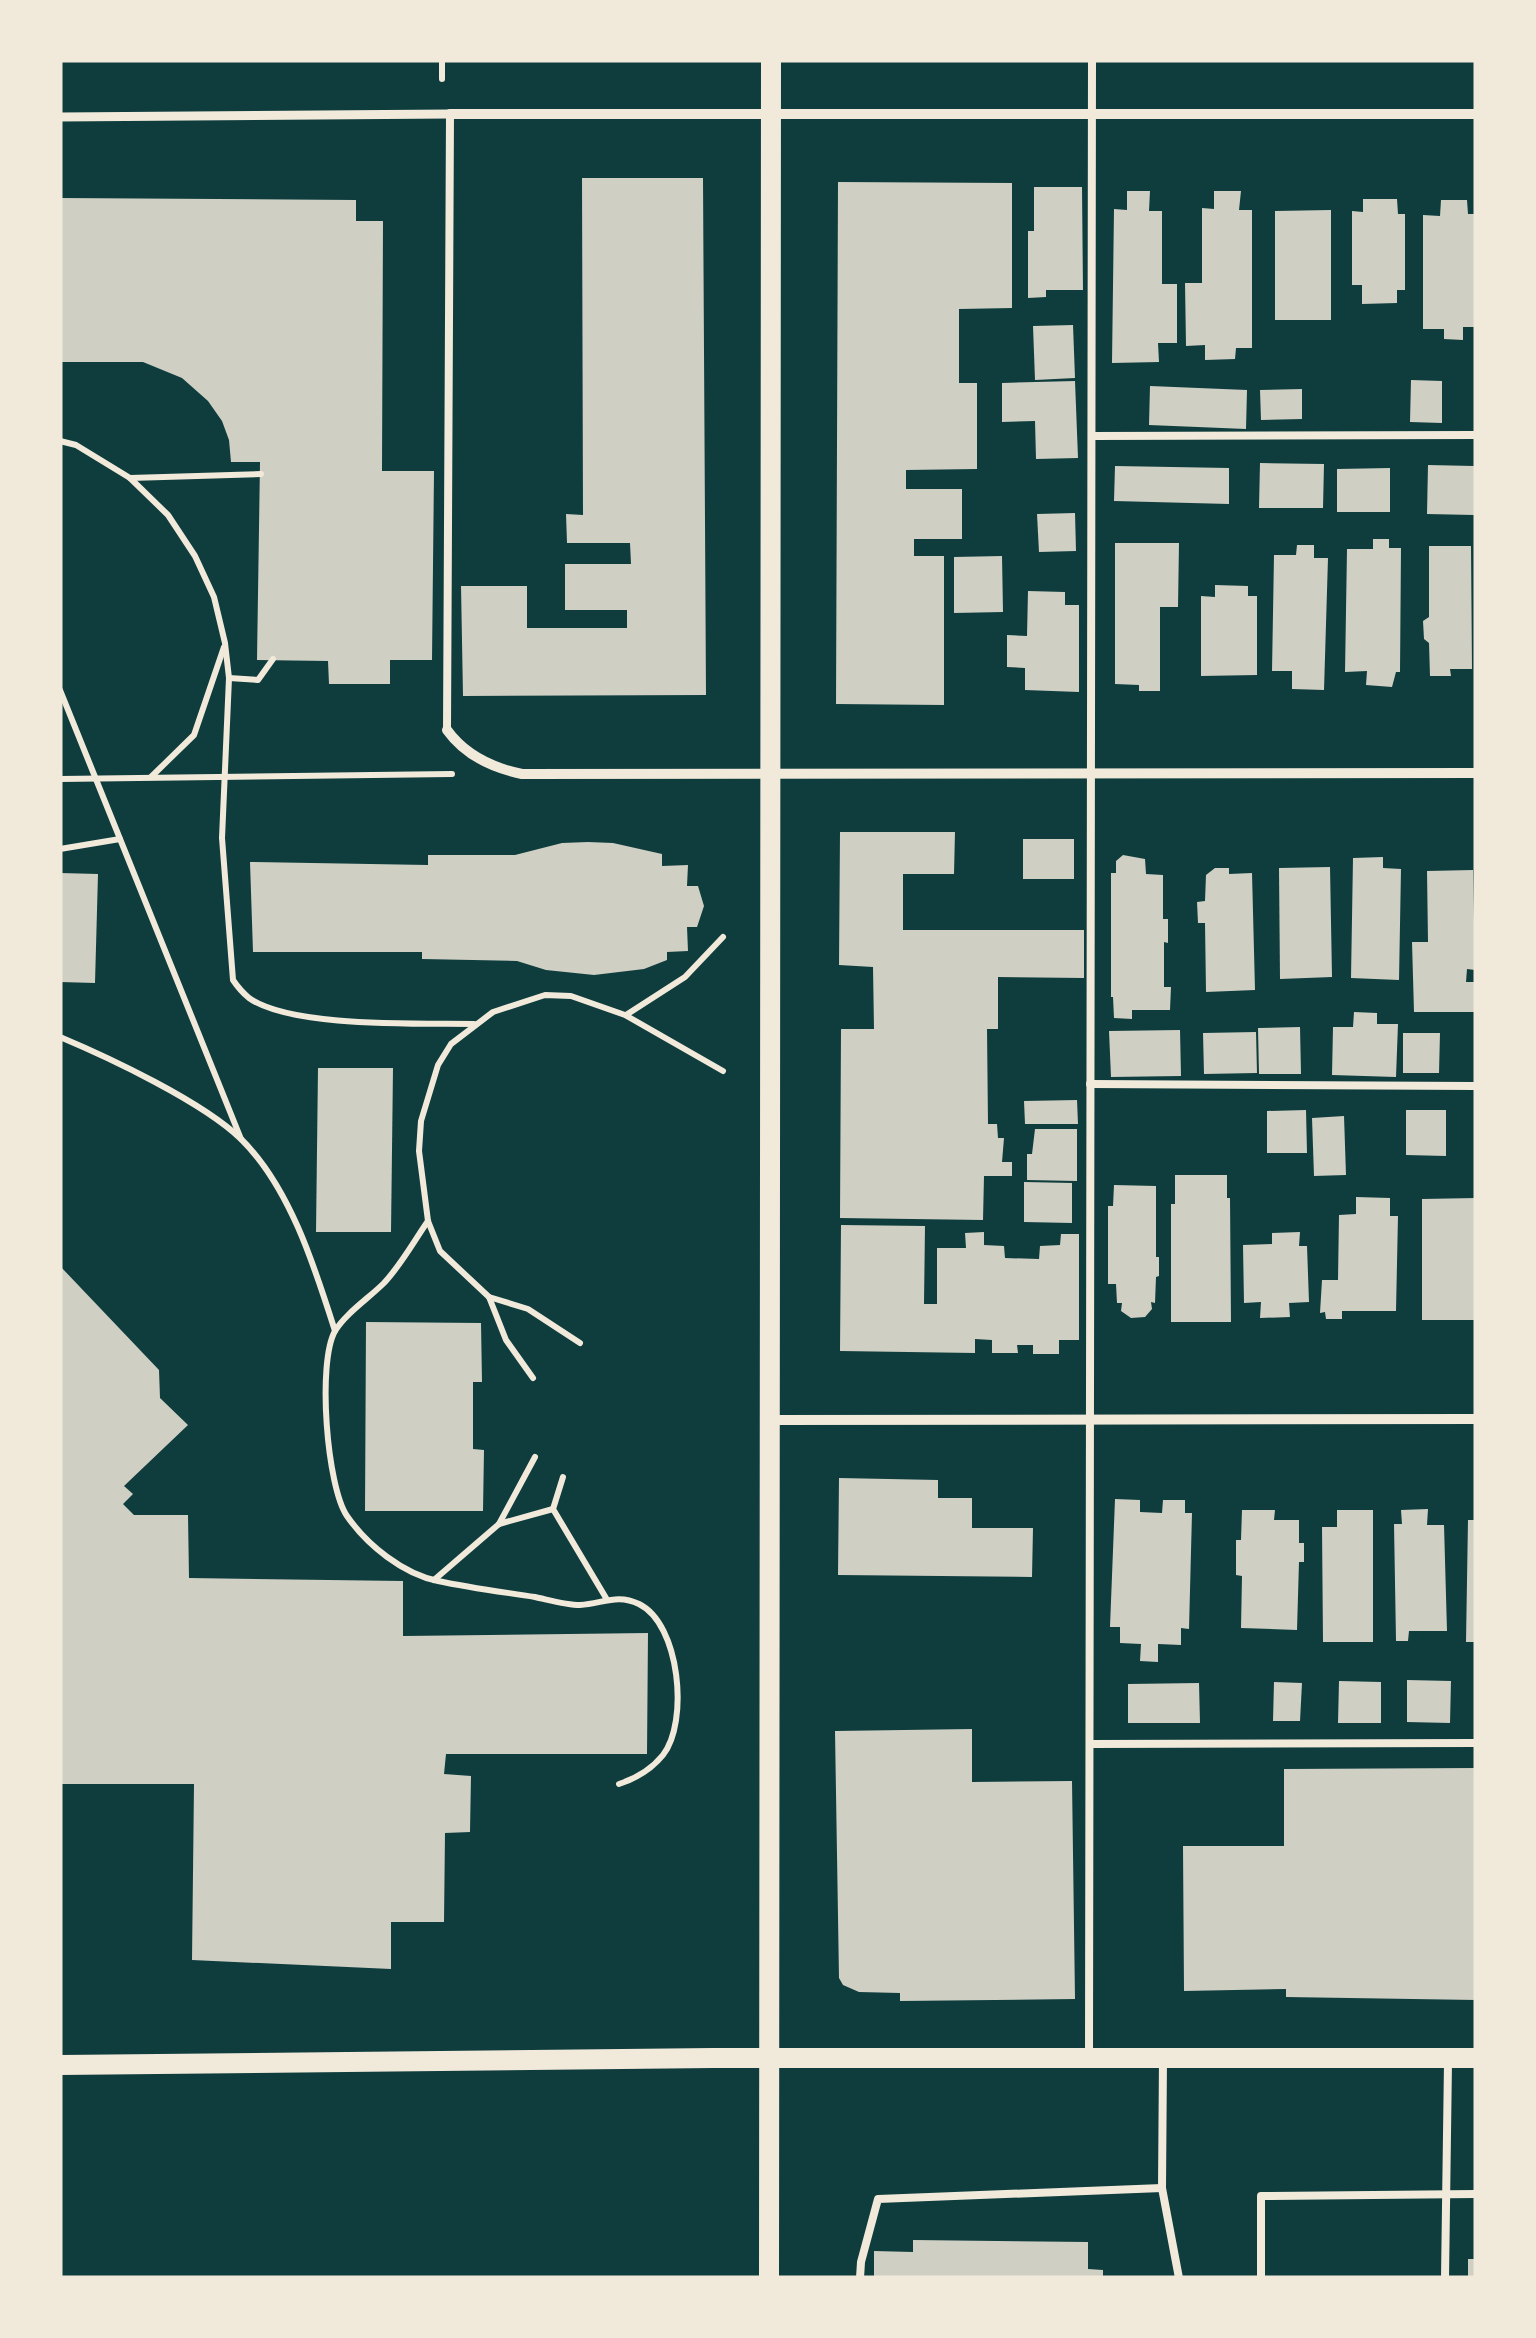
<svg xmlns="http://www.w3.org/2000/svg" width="1536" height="2338" viewBox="0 0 1536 2338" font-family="Rubik,sans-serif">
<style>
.building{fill:#cfcfc3}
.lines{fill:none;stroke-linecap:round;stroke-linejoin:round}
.path{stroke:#f1e9da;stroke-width:6}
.service{stroke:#f1e9da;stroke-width:8}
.pedestrian{stroke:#f1e9da;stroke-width:9}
.minor{stroke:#f1e9da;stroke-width:10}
.secondary{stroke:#f1e9da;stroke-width:20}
</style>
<rect width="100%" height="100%" fill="#0f3d3e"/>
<g class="building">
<path d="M582,178H703L706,695L463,696L461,586H527V628H627V610H565V564H631L630,543H567L566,514L583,515Z"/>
<path d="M838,182L1012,183V308L959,309V383H977V469L906,470V489H962V539H914V556H944V705L836,704Z"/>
<path d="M1034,187H1082L1083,290H1046V297L1028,298V231H1034Z"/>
<path d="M1127,191H1150L1149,211H1162V284H1177V343H1158L1159,362L1112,363L1114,209L1127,210Z"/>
<path d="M1214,191H1241L1239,210H1252V348H1236L1235,359L1205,360V345L1186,346L1185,283H1202V208L1214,209Z"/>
<path d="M60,198L356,200V221H383L382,471H434L432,660H390V684H329L328,661L257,660L260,462H231L229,440L222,421L208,401L182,378L143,362H60Z"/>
<path d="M1363,199H1397L1398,214H1405V290H1397V303L1362,304V285H1352V211L1363,212Z"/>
<path d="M1441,200H1467L1468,214H1476V327H1463V340L1444,339V329H1423V215L1440,216Z"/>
<path d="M1331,210V320H1275V211Z"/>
<path d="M1073,325L1075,378L1035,380L1033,326Z"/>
<path d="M1411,380L1442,381V423L1410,422Z"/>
<path d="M1075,381L1078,458L1036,459L1035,421L1002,422V383Z"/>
<path d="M1150,386L1247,390L1246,429L1149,425Z"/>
<path d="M1302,389V419L1261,420L1260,390Z"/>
<path d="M1260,463L1324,464L1323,508H1259Z"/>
<path d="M1428,465L1474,466V515L1427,514Z"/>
<path d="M1115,466L1229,468V504L1114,501Z"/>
<path d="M1390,468V512H1337V469Z"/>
<path d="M1075,513L1076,551L1039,552L1037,514Z"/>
<path d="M1373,539H1389V548H1401L1400,672H1396L1392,687L1366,685L1367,671L1345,672L1347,549H1373Z"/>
<path d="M1115,543H1179L1178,607H1160V691H1139V685L1115,684Z"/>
<path d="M1297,545H1314V558H1328L1324,690L1292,689V671H1272L1274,555H1296Z"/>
<path d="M1429,546H1471L1472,669H1450L1451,676H1430L1429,643L1424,639L1423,621L1429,617Z"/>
<path d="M1002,556L1003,612L954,613V557Z"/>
<path d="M1215,585L1248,586V596H1257V675L1201,676V596L1215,597Z"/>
<path d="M1028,591L1065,592V605H1079V692L1025,690V668L1007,667V635L1027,636Z"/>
<path d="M840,832H955L954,874H903V930H1084V978L998,977V1029H987L988,1124H997L998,1138H1004L1002,1162H1012V1176H984L983,1220L840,1218L841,1029H874L873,967L839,965Z"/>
<rect x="1023" y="839" width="51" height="40"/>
<path d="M588,842L613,843L662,854V866L688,865L687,886H698L704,906L697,927H687L688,951L667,952V960L644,969L594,975L546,970L517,961L422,959V952H253L250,862L428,865V855H515L562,843Z"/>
<path d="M1123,855L1145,859L1146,874L1163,875V919H1168V943L1164,942V987H1171L1170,1010H1132V1019L1114,1018L1113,997H1111V873H1116V861Z"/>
<path d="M1383,857V868L1401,869L1399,980L1351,978L1353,858Z"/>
<path d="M1330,867L1332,977L1280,979L1279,868Z"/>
<path d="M1215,868H1229V874L1252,873L1255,990L1206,992L1205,923H1198L1197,902L1205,901L1206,875Z"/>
<path d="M1473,870L1475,970L1467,969L1466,982H1476L1475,1012H1414L1412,942H1428L1427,871Z"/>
<path d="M60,873L98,874L95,983L60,982Z"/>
<path d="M1354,1012L1377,1013V1024H1398L1396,1077L1332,1075L1333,1027H1353Z"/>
<path d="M1300,1027L1301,1074H1259L1258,1028Z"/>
<path d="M1180,1030L1181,1076L1111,1077L1109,1031Z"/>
<path d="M1256,1032L1257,1073L1204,1074L1203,1033Z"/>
<path d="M1403,1033H1440L1439,1073H1403Z"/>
<path d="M318,1068H393L391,1232H316Z"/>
<path d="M1077,1100L1078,1124H1025L1024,1101Z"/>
<path d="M1306,1110L1307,1153H1267V1111Z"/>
<path d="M1406,1110H1446V1156L1406,1155Z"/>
<path d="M1344,1116L1346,1175L1314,1176L1312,1118Z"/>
<path d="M1035,1129H1077V1181L1027,1180V1154H1032Z"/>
<path d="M1175,1175H1227V1198H1230L1231,1322H1171V1204H1175Z"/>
<path d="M1024,1182L1072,1183V1223L1024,1222Z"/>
<path d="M1114,1185L1156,1186V1257H1159V1276L1156,1277L1155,1303L1151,1302L1152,1309L1145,1317L1131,1318L1121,1311L1122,1303H1117L1116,1284H1108V1206H1113Z"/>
<path d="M1356,1197L1390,1198V1216H1398L1396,1311H1342V1319H1326L1325,1312L1320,1313L1322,1280H1338L1339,1215L1356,1214Z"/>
<path d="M1476,1198V1320H1422V1199Z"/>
<path d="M841,1225L925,1226L924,1304H937V1248H966L965,1233L984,1232V1245L1004,1246L1005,1258L1039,1259L1040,1246L1060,1245L1061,1234H1079V1340H1059V1354H1033V1345H1017L1018,1353H992V1340L975,1339V1353L840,1351Z"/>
<path d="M1300,1232L1299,1246H1307L1309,1302L1289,1303L1290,1317L1260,1318L1261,1302L1244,1303L1243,1245L1272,1244V1233Z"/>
<path d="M60,1266L159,1370L160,1398L188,1425L124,1486L133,1494L123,1504L134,1515H188L189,1578L403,1581V1636L648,1633L647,1754H446L444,1774L471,1776L470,1832L445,1833L444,1922H391V1969L192,1960L194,1784H60Z"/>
<path d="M366,1322L481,1323L482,1382H473V1449L484,1450L483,1511H365Z"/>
<path d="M839,1478L938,1480V1498H972V1528H1033L1032,1577L838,1575Z"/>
<path d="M1115,1499L1140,1500V1512L1162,1513L1163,1500H1185V1513H1192L1189,1629L1181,1628V1645L1158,1644V1662L1140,1661L1141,1644L1120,1643V1627H1110Z"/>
<path d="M1428,1509L1427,1525H1444L1447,1631H1409L1408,1641H1396L1394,1524H1402L1401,1510Z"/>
<path d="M1242,1510H1275L1274,1520H1299V1543H1304V1562H1299L1297,1630L1241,1628L1242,1576L1236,1575V1540H1241Z"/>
<path d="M1337,1510H1373V1642H1323L1322,1527H1337Z"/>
<path d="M1468,1520H1476V1642H1466Z"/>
<path d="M1407,1680L1451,1681L1450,1723L1407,1722Z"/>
<path d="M1339,1681L1381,1682V1723H1338Z"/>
<path d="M1274,1682L1302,1683L1300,1721H1273Z"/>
<path d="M1199,1683L1200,1723H1128V1684Z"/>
<path d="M972,1729V1782L1072,1781L1075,1999L900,2001V1993L859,1992L843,1985L839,1978L835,1731Z"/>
<path d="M1476,1768V2000L1286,1997V1989L1184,1991L1183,1846H1284V1769Z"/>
<path d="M913,2240L1088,2242V2269L1103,2270V2278H874V2251L913,2252Z"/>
<rect x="1468" y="2259" width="8" height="19"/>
</g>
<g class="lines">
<g class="path">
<path d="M442,79V60"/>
<path d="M60,441L76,445L130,478L168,515L195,556L214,597L225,643L229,678L222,838L233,980C237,986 243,993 249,998C291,1028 421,1023 474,1024"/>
<path d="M130,478L261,474"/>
<path d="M229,678L258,680L273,659"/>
<path d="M60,690L241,1139"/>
<path d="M151,777L194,735L224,647"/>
<path d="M60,779L452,774"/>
<path d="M60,849L120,839"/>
<path d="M626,1015L685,977L723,937"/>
<path d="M60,1037C110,1058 203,1102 241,1139C290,1187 315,1268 335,1331"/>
<path d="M428,1221C414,1241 401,1265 384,1283C369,1298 346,1313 335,1331C317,1363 327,1487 347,1516C367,1545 403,1574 438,1581C470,1588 503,1592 535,1597C549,1600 566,1605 580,1605C602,1604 617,1593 639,1604C680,1624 689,1722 663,1755C651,1770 637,1778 619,1784"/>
<path d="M489,1297L506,1340L533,1378"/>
<path d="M580,1343L528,1309L489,1297L440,1251L428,1221L419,1151L421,1121L438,1065L451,1044L493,1012L545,995L571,996L625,1015L723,1071"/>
<path d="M563,1477L553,1509L606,1598"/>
<path d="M499,1524L535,1457"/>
<path d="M434,1580L499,1524L553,1509"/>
</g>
<g class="service">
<path d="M1092,436L1476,435"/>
<path d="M447,730L450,114"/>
<path d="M1090,1084L1476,1086"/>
<path d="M1090,1744L1476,1743"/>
<path d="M1089,2055L1092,60"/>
<path d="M1163,2058L1162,2188L1179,2278"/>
<path d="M860,2278L861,2262L878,2199L1162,2188"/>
<path d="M1261,2278V2196L1476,2194"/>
<path d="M1445,2278L1448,2062"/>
</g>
<path class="pedestrian" d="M60,117L450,114"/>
<g class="minor">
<path d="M450,114H1476"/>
<path d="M447,730C465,755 493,768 522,774L1476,773"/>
<path d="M770,1420L1476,1419"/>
</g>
<g class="secondary">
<path d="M60,2065L713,2058H1476"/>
<path d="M769,2278L771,60"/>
</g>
</g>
<rect width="1536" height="2338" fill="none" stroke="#f1e9da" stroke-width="125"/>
</svg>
